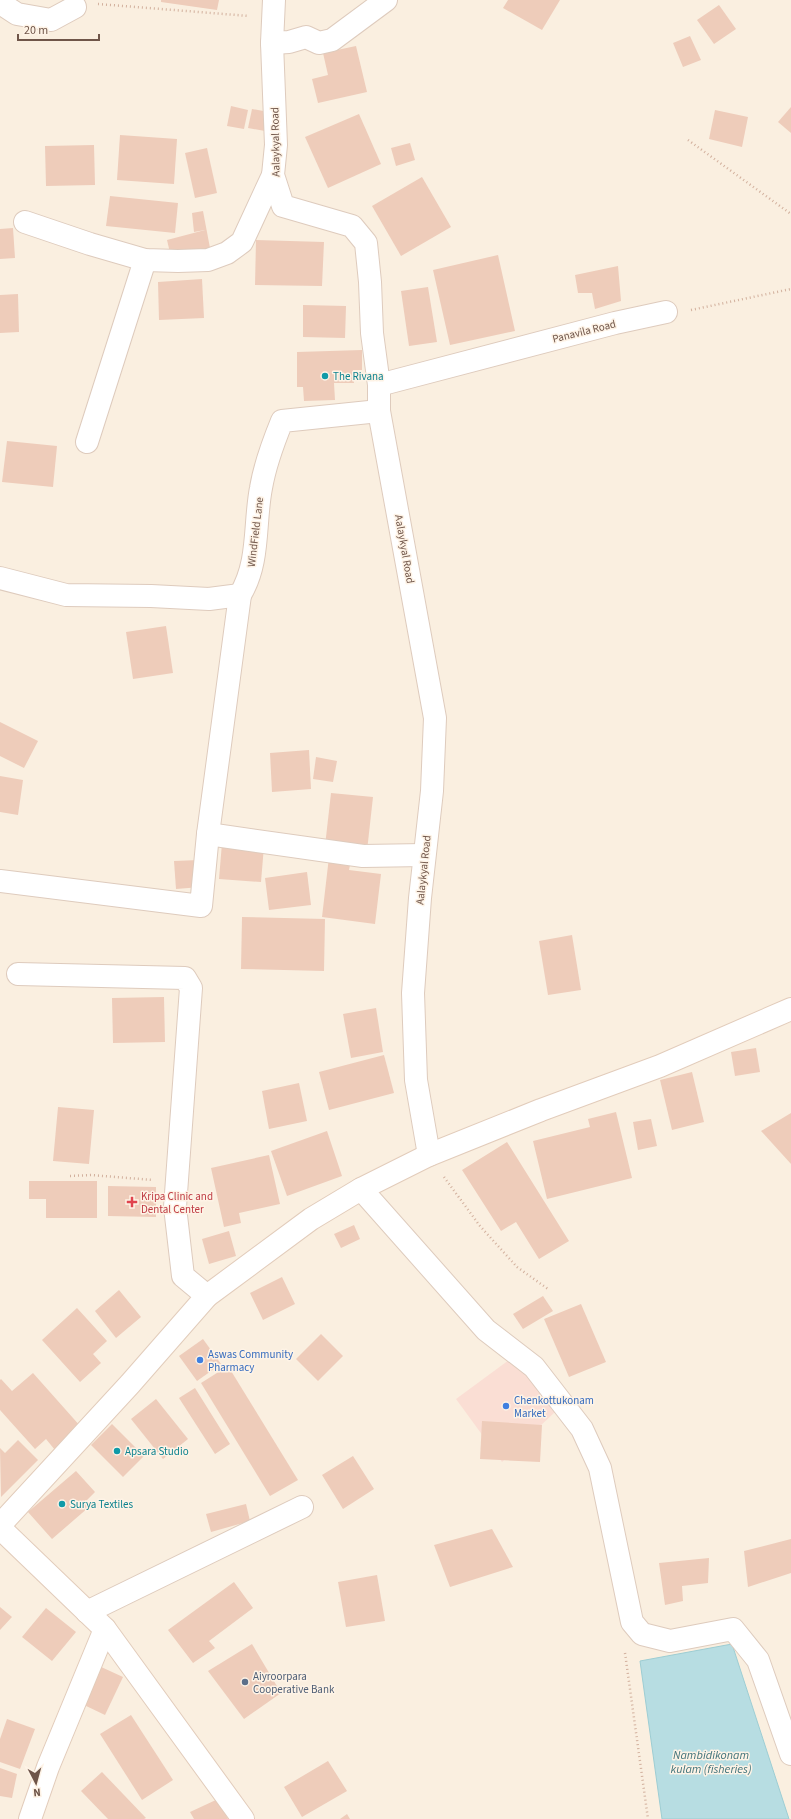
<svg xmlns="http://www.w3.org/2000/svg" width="791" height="1819" viewBox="0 0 791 1819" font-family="'Source Sans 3',sans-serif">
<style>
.commercial{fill:#faded4}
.water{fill:#b7dde2;stroke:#9dcdd3}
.building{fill:#eeccba}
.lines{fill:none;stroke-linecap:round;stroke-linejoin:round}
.street-casing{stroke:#decbbd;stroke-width:24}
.secondary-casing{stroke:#e2ccbb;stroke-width:24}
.path{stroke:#d2b09d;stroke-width:2.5;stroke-dasharray:1 3;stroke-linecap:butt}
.street{stroke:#fff;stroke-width:22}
.secondary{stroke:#fff;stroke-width:22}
.culture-dot{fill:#0f9aa8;stroke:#fef3e6;stroke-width:1.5}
.health-dot{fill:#e0444e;stroke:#fef3e6;stroke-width:1.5}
.shop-dot{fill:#3f7fe0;stroke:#fef3e6;stroke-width:1.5}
.service-dot{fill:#5c6f8a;stroke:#fef3e6;stroke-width:1.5}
.labels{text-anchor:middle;stroke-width:3;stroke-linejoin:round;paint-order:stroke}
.street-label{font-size:11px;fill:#6f5549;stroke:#fef3e6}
.culture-label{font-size:11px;fill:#0d838f;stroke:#fef3e6;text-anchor:start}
.health-label{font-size:11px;fill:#be3a42;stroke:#fef3e6;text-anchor:start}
.shop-label{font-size:11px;fill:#366cbe;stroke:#fef3e6;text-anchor:start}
.service-label{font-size:11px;fill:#4e5e75;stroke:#fef3e6;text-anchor:start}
.water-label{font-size:12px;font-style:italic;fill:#42747b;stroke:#fef3e6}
</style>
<rect width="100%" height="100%" fill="#faefe0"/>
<path class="commercial" d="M517,1354L555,1412L502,1462L456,1399Z"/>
<path class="water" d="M732,1644L789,1819H662L640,1661Z"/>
<g class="building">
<path d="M161,0H219L217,10L161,2Z"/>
<path d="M508,0H560L542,30L503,8Z"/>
<path d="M719,5L736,29L714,44L697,20Z"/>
<path d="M690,36L701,60L683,67L673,43Z"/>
<path d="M356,46L367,92L318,103L312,79L328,75L323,53Z"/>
<path d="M231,106L248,110L244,129L227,126Z"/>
<path d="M791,107V133L778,122Z"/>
<path d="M252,109L269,112L265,131L248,128Z"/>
<path d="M715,110L748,117L742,147L709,139Z"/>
<path d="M359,114L381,164L328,188L305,137Z"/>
<path d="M120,135L177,139L174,184L117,180Z"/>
<path d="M410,143L415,160L396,166L391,148Z"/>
<path d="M94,145L95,185L46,186L45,146Z"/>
<path d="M207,148L217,193L195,198L185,153Z"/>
<path d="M422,177L451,227L401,256L372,206Z"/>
<path d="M110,196L178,203L175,233L106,226Z"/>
<path d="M203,211L210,248L171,257L167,240L205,230L194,232L192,213Z"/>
<path d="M13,228L15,258L0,259V229Z"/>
<path d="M256,240L324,242L322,286L255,285Z"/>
<path d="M498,255L515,331L450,345L433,270Z"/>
<path d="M618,266L621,301L595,309L592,293H578L575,275Z"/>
<path d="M202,279L204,318L159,320L158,282Z"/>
<path d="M428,287L437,342L409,346L401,291Z"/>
<path d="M18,294L19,332L0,333V295Z"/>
<path d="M303,305L346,306L345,338L303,337Z"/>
<path d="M362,350V370H353L354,383H334L335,400L304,401L303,387H297V352Z"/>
<path d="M7,441L57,446L53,487L2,482Z"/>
<path d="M166,626L173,673L133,679L126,632Z"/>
<path d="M0,722L38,741L24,768L0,756Z"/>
<path d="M309,750L311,789L272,792L270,753Z"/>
<path d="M316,757L337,761L333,782L313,779Z"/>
<path d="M0,776L23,780L18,815L0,812Z"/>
<path d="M331,793L373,797L367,851L325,846Z"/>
<path d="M222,843L264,846L261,882L219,879Z"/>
<path d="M329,857L351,860L349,870L381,874L375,924L322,917Z"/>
<path d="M199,860L201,887L176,889L174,861Z"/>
<path d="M307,872L311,905L269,910L265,878Z"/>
<path d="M242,917L325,919L324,971L241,969Z"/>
<path d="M572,935L581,990L548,995L539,941Z"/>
<path d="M164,997L165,1042L113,1043L112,998Z"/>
<path d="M376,1008L383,1052L351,1058L343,1014Z"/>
<path d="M756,1048L760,1072L735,1076L731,1052Z"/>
<path d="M384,1055L394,1093L329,1110L319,1072Z"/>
<path d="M692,1072L704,1122L672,1130L660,1080Z"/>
<path d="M299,1083L307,1121L269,1129L262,1091Z"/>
<path d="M58,1107L94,1110L89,1164L53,1161Z"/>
<path d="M616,1112L632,1178L547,1199L533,1141L590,1127L588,1119Z"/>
<path d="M791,1113V1164L761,1131Z"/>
<path d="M651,1119L657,1146L638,1150L633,1122Z"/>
<path d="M327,1131L342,1176L287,1196L271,1151Z"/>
<path d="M507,1142L569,1241L539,1259L516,1222L501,1231L462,1170Z"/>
<path d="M269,1155L280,1204L239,1213L241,1223L224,1227L211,1168Z"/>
<path d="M29,1181H97V1218H46V1199H29Z"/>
<path d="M108,1186L156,1187V1217L108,1216Z"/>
<path d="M354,1225L360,1239L341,1248L334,1234Z"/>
<path d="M229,1231L236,1256L209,1264L202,1239Z"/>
<path d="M282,1277L295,1304L263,1320L250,1293Z"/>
<path d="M119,1290L141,1317L116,1338L95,1311Z"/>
<path d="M543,1296L553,1311L523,1329L513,1314Z"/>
<path d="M581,1304L606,1362L569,1377L544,1319Z"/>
<path d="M77,1308L107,1341L93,1354L101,1363L80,1382L42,1340Z"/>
<path d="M321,1334L343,1356L318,1381L296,1359Z"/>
<path d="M203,1339L221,1364L197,1381L179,1356Z"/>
<path d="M228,1366L298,1480L270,1496L201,1383Z"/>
<path d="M33,1373L81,1427L55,1450L46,1439L35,1449L0,1410V1380L1,1379L12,1391Z"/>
<path d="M195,1388L230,1444L215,1454L179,1398Z"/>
<path d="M156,1399L188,1439L163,1459L131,1419Z"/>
<path d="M482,1421L542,1425L540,1462L480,1459Z"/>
<path d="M112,1424L144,1456L123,1477L91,1445Z"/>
<path d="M18,1440L38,1460L1,1497L0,1448L5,1453Z"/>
<path d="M353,1456L374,1489L343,1509L322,1475Z"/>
<path d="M76,1471L95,1492L85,1502L89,1507L52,1539L28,1512Z"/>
<path d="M246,1504L250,1521L211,1532L206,1514Z"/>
<path d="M492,1529L513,1567L450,1587L434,1545Z"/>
<path d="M791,1539V1573L748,1587L744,1551Z"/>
<path d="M709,1558L708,1583L682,1586L683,1601L665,1605L659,1563Z"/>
<path d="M377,1575L385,1621L346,1627L338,1582Z"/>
<path d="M234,1582L253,1608L209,1641L215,1648L193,1663L168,1630Z"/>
<path d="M0,1607L12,1617L0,1630Z"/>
<path d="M46,1608L76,1632L52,1661L22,1637Z"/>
<path d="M252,1644L281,1693L244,1719L208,1671Z"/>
<path d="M99,1666L123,1677L105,1715L82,1704Z"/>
<path d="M131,1715L173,1780L142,1800L100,1734Z"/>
<path d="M7,1719L35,1729L20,1769L0,1762V1739Z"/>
<path d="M328,1761L347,1791L302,1817L284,1787Z"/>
<path d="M0,1768L17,1774L12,1798L0,1796Z"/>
<path d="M102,1772L146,1818L144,1819H108L81,1791Z"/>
<path d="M218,1799L228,1819H194L190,1812Z"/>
<path d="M347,1814L350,1819H340Z"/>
</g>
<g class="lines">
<defs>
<g id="street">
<path d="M274,0L272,43L276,145L273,175L283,206L352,226L366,243L370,282L372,333L379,385V411L435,718L432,791L420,898L413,993L416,1080L429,1155"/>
<path d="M0,3L17,14L51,20L75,7"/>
<path d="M272,43L289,42L306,37L319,43L332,40L386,0"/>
<path d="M25,222L90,244L145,260L178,261L208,260L227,253L242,242L273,175"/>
<path d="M379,385L615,323L666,312"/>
<path d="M87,442L145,260"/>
<path d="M0,578L66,595L151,596L209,599L240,595C260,562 254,524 261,488C265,464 273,443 282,421L379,411"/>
<path d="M208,834L363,856L424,855"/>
<path d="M0,881L201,906L208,834L240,595"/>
<path d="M18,974L185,978L191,988L175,1207L183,1276L207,1296"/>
<path d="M361,1189L486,1330L534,1367L582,1429L600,1468L632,1622L642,1634L670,1641L733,1629L758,1660L791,1754"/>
<path d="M87,1612L302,1507"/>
</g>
<g id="secondary">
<path d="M0,1525L130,1384L207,1296L311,1219L361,1189L429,1155L541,1110L660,1066L791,1009"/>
<path d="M0,1528L105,1629L243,1819"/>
<path d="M30,1819L48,1767L105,1629"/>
</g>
</defs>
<use href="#street" class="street-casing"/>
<use href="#secondary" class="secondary-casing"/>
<g class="path">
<path d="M98,4L249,16"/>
<path d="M688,140L791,214"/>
<path d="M691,310L791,289"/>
<path d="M70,1176L91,1175L153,1180"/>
<path d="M444,1177L480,1226L517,1267L548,1289"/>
<path d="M625,1653L648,1819"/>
</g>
<use href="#street" class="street"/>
<use href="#secondary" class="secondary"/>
</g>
<g class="culture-dot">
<circle cx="325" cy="376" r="4"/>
<circle cx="117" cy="1451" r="4"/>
<circle cx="62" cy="1504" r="4"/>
</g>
<path class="health-dot" d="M130 1196h4v4h4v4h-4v4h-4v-4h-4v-4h4z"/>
<g class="shop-dot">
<circle cx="200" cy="1360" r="4"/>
<circle cx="506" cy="1406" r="4"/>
</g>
<circle class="service-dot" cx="245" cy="1682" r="4"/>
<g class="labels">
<g class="street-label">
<text transform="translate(275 142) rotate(-91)" y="4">Aalaykyal Road</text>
<text transform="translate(584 331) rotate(-14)" y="4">Panavila Road</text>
<text transform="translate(255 532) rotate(-83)" y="4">WindField Lane</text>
<text transform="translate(405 549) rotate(80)" y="4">Aalaykyal Road</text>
<text transform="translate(423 870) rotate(-84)" y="4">Aalaykyal Road</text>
</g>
<g class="culture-label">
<text x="333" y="380">The Rivana</text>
<text x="125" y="1455">Apsara Studio</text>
<text x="70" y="1508">Surya Textiles</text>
</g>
<g class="health-label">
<text x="141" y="1200">Kripa Clinic and<tspan x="141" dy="13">Dental Center</tspan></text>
</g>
<g class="shop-label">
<text x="208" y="1358">Aswas Community<tspan x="208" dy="13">Pharmacy</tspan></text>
<text x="514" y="1404">Chenkottukonam<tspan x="514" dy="13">Market</tspan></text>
</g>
<g class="service-label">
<text x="253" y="1680">Aiyroorpara<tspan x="253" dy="13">Cooperative Bank</tspan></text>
</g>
<g class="water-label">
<text x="711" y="1759">Nambidikonam<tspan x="711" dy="14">kulam (fisheries)</tspan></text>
</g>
</g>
<g transform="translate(36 1783) rotate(174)" stroke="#fef3e6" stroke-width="3" paint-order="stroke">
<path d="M0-3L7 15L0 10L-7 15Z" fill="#6f5549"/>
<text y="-6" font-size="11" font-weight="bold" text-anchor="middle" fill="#6f5549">N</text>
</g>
<path d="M18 34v6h81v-6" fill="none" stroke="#6f5549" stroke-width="2"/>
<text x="24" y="34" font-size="12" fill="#6f5549" stroke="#fef3e6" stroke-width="3" paint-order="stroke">20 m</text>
</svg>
